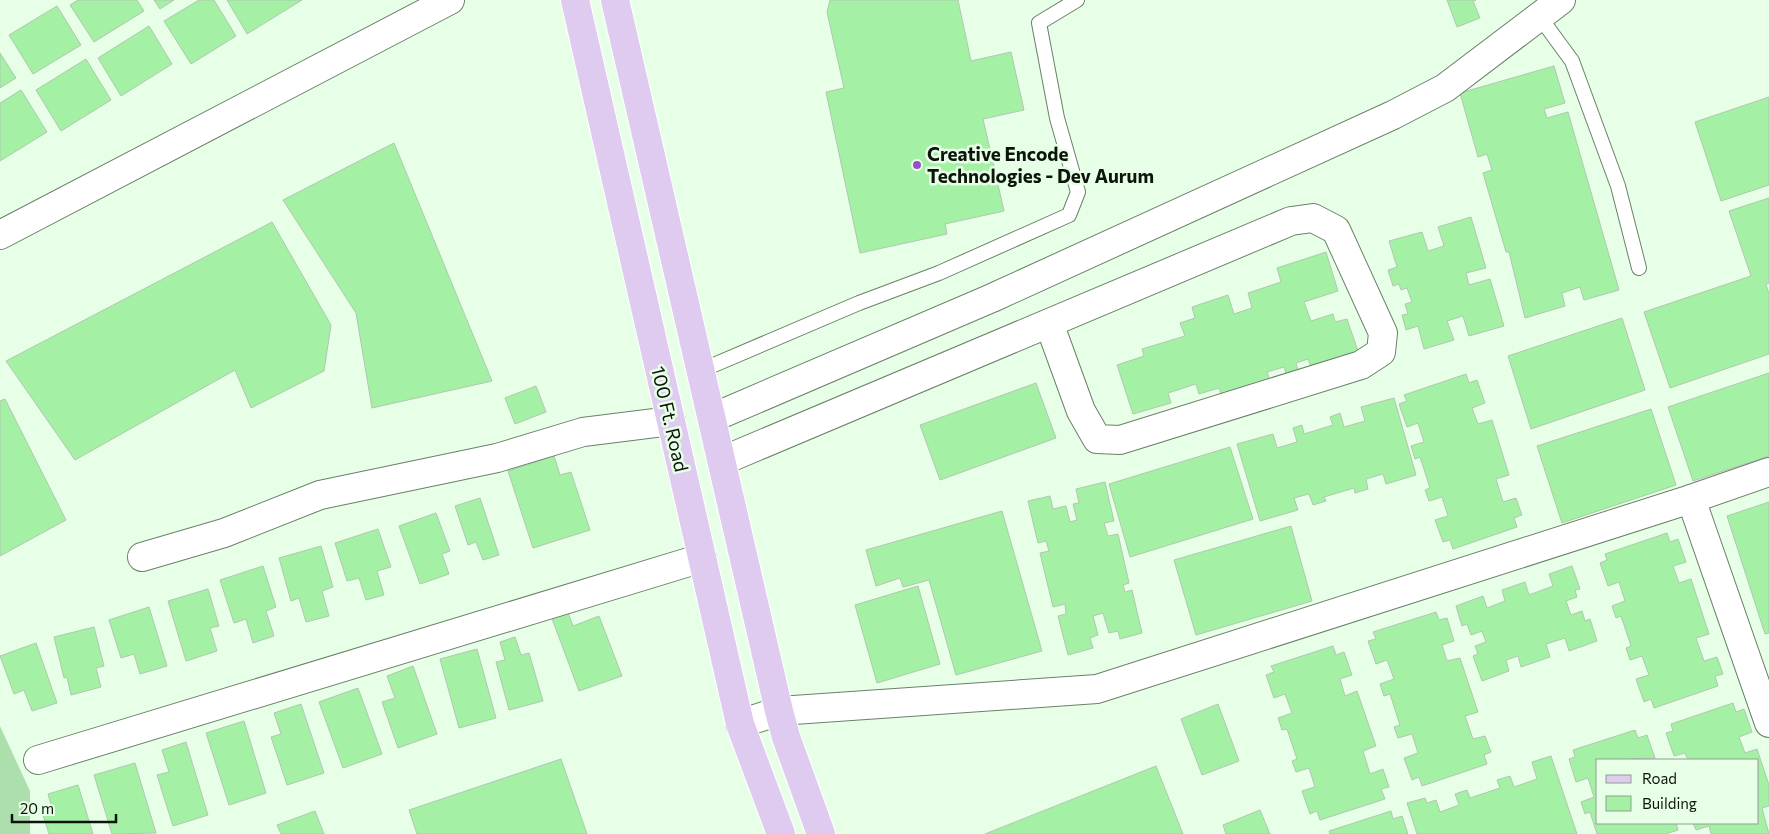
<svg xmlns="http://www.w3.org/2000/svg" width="1769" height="834" viewBox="0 0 1769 834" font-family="Commissioner,sans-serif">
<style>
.green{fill:#acdfac}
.building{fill:#a4f1a5;stroke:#b0c7b0}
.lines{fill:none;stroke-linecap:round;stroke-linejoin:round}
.service-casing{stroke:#6b806a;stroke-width:16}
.minor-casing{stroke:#6b806a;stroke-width:30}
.tertiary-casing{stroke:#6b806a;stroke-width:30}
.primary-casing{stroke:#fff;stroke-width:30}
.service{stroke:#fff;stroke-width:14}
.minor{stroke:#fff;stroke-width:28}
.tertiary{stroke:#fff;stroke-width:28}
.primary{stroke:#dfcaf0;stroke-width:28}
.poi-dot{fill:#9751c5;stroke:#e7ffe7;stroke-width:2}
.labels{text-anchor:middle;stroke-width:5;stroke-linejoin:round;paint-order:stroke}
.poi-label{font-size:19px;font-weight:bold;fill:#0c140c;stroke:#e7ffe7;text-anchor:start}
.street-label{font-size:19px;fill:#0c140c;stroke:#e7ffe7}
</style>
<rect width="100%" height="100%" fill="#e7ffe7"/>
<path class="green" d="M0,726L30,791V834H0Z"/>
<g class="building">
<path d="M78,0H137L144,11L94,42L70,5Z"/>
<path d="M154,0H174L160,9Z"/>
<path d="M199,0H214L236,36L191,64L164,21Z"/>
<path d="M227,0H302L247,34Z"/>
<path d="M830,0H958L971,61L1011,52L1024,110L983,119L1004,211L945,224L947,234L860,253L826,92L844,88L827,12Z"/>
<path d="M1447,0H1476L1473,1L1480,18L1457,27Z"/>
<path d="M57,6L81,45L33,74L9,35Z"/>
<path d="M149,26L172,64L121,96L98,58Z"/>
<path d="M0,53L16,78L0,88Z"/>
<path d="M86,59L111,100L61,131L36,90Z"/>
<path d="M1554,66L1565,103L1544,109L1547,118L1568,112L1619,290L1584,300L1580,287L1562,293L1565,306L1525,318L1509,252H1506L1483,173L1492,170L1487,154L1478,157L1460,93Z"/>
<path d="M21,90L47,132L0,161V103Z"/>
<path d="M1769,97V185L1721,201L1695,122Z"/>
<path d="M394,143L492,381L372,408L356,313L283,200Z"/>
<path d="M1769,198V283L1766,284L1769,294V354L1670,388L1644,312L1751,276L1729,211Z"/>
<path d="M1471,217L1486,268L1466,273L1469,285L1490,279L1504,326L1469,336L1463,316L1447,321L1454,340L1424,349L1418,326L1406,330L1402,315L1408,314L1405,304L1412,302L1407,288L1401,290L1399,284L1393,286L1388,270L1397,267L1389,241L1422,232L1428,251L1444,246L1438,227Z"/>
<path d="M272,222L331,325L324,371L251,408L235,370L75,460L6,361Z"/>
<path d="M1326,252L1338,291L1304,302L1311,321L1333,314L1335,322L1347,319L1359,354L1312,370L1308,359L1296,363L1299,374L1287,377L1284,367L1267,372L1271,383L1223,399L1219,388L1199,394L1196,384L1168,393L1171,403L1133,414L1117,365L1144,356L1142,349L1185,336L1180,323L1195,318L1192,307L1228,295L1234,314L1252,308L1248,293L1281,282L1277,268Z"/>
<path d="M1622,318L1645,390L1531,429L1508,356Z"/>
<path d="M1769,373V456L1693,481L1668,407Z"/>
<path d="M1466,374L1469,383L1477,380L1485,403L1472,408L1478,424L1492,420L1509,475L1496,479L1503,502L1516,498L1522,515L1514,518L1517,527L1453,549L1450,540L1443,542L1435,520L1448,516L1442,497L1429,501L1425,490L1430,488L1420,457L1415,459L1411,446L1424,442L1418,423L1407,427L1399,404L1407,401L1404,395Z"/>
<path d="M1036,383L1056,438L940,480L920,425Z"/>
<path d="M536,386L546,412L515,424L505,398Z"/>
<path d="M1394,398L1416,475L1386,484L1383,474L1366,479L1368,489L1355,493L1354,488L1324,497L1326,501L1313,505L1309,494L1294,498L1298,510L1260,521L1237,444L1273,434L1277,448L1297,442L1293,428L1302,425L1304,434L1333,425L1330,417L1340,413L1344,427L1365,421L1361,407Z"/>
<path d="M5,399L66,520L0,556V401Z"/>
<path d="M1651,409L1676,485L1562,523L1537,446Z"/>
<path d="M1230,447L1253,519L1130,557L1109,484Z"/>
<path d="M554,456L560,475L571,472L590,530L533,548L508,471Z"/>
<path d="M1105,482L1114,521L1104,523L1108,536L1118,534L1129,583L1123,585L1125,592L1132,590L1142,633L1120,639L1118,631L1109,633L1103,613L1093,616L1098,635L1090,638L1093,648L1068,655L1058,616L1066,614L1065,604L1053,607L1040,553L1049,551L1046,541L1038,543L1028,501L1050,496L1053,509L1066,506L1070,522L1077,520L1073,504L1079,503L1076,489Z"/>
<path d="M480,498L499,555L483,560L476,542L468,545L455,506Z"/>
<path d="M1769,502V633L1765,634L1727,516Z"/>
<path d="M1002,511L1042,651L956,675L929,580L903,587L900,578L876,586L866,550Z"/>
<path d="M436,513L450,551L442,554L449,574L420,584L399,526Z"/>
<path d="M1291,526L1312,601L1196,635L1174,560Z"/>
<path d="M378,529L391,567L377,571L384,595L366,600L359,578L347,581L335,543Z"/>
<path d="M1667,533L1670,542L1678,539L1686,562L1673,566L1679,583L1691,579L1709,634L1696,638L1704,661L1717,657L1723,674L1715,676L1718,686L1654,708L1651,699L1644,702L1636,679L1649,675L1642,656L1630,660L1626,648L1631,646L1621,616L1616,618L1612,606L1625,601L1619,582L1608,586L1600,563L1607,560L1605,554Z"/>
<path d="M321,546L333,587L322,591L329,616L306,622L299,598L291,601L279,558Z"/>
<path d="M263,566L276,607L266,611L274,636L253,643L246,619L234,623L220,580Z"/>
<path d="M1572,566L1580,589L1575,590L1577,597L1566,601L1571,615L1582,611L1585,621L1590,619L1597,641L1569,651L1565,638L1546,644L1550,657L1521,667L1518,656L1506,660L1509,671L1482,681L1473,656L1478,654L1475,646L1486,642L1482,631L1471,635L1467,624L1462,626L1456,606L1483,596L1487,608L1505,601L1502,590L1525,582L1529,595L1553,586L1549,574Z"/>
<path d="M918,586L940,664L877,683L855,605Z"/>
<path d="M208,589L219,626L210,628L217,651L186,661L168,601Z"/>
<path d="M149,607L167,666L140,674L134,654L121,658L109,620Z"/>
<path d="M567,610L573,626L599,616L622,676L579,691L551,616Z"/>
<path d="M1436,612L1439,620L1447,618L1454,641L1442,645L1447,661L1460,658L1478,712L1465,716L1473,739L1485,736L1491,752L1484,755L1487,764L1422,786L1419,777L1412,780L1404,758L1418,753L1412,734L1398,738L1394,727L1400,725L1390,694L1384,696L1380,684L1394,679L1387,660L1376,664L1368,641L1376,639L1373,632Z"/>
<path d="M94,627L104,666L96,668L101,687L71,695L67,677L64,678L54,637Z"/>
<path d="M515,637L521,655L529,653L543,701L509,710L496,662L505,660L500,642Z"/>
<path d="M36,643L57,703L32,711L24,690L14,694L0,656Z"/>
<path d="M1333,646L1336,655L1344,652L1352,675L1340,679L1345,696L1357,691L1376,746L1363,751L1370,774L1383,769L1389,787L1381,789L1385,799L1320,820L1317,811L1310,814L1302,791L1315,787L1309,768L1296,772L1292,761L1297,759L1287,729L1282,730L1278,718L1292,713L1285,694L1274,698L1266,675L1274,672L1271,666Z"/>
<path d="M477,649L496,718L459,728L440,659Z"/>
<path d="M413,666L437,734L398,748L382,702L395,698L387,676Z"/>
<path d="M358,688L382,754L343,768L319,702Z"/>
<path d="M1733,703L1736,712L1744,709L1752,732L1739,737L1745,753L1757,749L1769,785V806L1762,808L1769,834H1711L1709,826L1696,830L1693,823H1758V760H1688L1685,753L1674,756L1666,733L1673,731L1671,724Z"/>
<path d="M301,704L324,773L287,785L271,737L281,734L274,713Z"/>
<path d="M1218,704L1239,761L1202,775L1181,719Z"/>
<path d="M244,721L266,793L229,805L206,733Z"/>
<path d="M1635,730L1638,738L1647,735L1655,758L1598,760V823H1676L1678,830L1666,834H1597L1590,812L1585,814L1581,802L1594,797L1588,778L1576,782L1569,759L1575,757L1573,750Z"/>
<path d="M186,742L208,815L173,826L157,775L169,772L162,750Z"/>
<path d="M1551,756L1577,834H1417L1407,803L1425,798L1427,803L1436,800L1440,812L1459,805L1455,794L1467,790L1470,798L1500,788L1497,780L1510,776L1514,787L1537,779L1532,762Z"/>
<path d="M561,759L587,834H417L409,810Z"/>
<path d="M135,763L156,833L112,834L94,775Z"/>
<path d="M1156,766L1183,834H985Z"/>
<path d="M78,785L93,834H49L43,815L53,812L48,794Z"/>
<path d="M1260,810L1270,834H1226L1223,825Z"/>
<path d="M315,811L324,834H281L277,825Z"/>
<path d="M1391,811L1393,819L1402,816L1408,834H1330L1329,831Z"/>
</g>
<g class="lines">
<defs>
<g id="service">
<path d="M1539,16L1572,61L1618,186L1639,268"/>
<path d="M702,370L859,303L939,273L1069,215L1078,192L1057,118L1039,23L1077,0"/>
</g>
<g id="minor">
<path d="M712,418L992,298L1393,115L1445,88L1561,0"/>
<path d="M722,461L1291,221L1313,218L1336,230L1383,333L1381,352L1361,365L1120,440L1097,439L1081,411L1049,323"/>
<path d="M1691,499L1769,472"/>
<path d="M142,557L224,533L320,495L497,458L583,432L671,421"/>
<path d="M740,724L779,711L1097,689L1691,499L1769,723"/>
<path d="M38,760L702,558"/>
</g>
<path id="tertiary" d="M0,235L450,0"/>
<g id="primary">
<path d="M575,0L740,724L781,834"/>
<path d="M615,0L779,711L786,737L821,834"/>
</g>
</defs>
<use href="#service" class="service-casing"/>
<use href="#minor" class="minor-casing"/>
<use href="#tertiary" class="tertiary-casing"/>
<use href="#primary" class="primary-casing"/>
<use href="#service" class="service"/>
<use href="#minor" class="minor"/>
<use href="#tertiary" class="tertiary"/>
<use href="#primary" class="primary"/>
</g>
<circle class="poi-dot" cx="917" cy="165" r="5"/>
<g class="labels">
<g class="poi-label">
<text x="927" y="161">Creative Encode<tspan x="927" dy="22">Technologies - Dev Aurum</tspan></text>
</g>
<g class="street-label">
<text transform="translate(670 419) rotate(77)" y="7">100 Ft. Road</text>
</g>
</g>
<rect x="1596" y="759" width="162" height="65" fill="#e7ffe7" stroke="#8fa18f"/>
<rect x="1606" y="775" width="25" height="8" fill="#dfcaf0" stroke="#8fa18f"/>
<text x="1642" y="784" font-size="15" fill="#0c140c">Road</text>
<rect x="1606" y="796" width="25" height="15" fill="#a4f1a5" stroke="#8fa18f"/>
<text x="1642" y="809" font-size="15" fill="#0c140c">Building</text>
<path d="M12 814v8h104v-8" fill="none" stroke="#0c140c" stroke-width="2.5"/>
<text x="20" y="814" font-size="15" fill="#0c140c" stroke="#e7ffe7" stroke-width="4" paint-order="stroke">20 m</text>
</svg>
